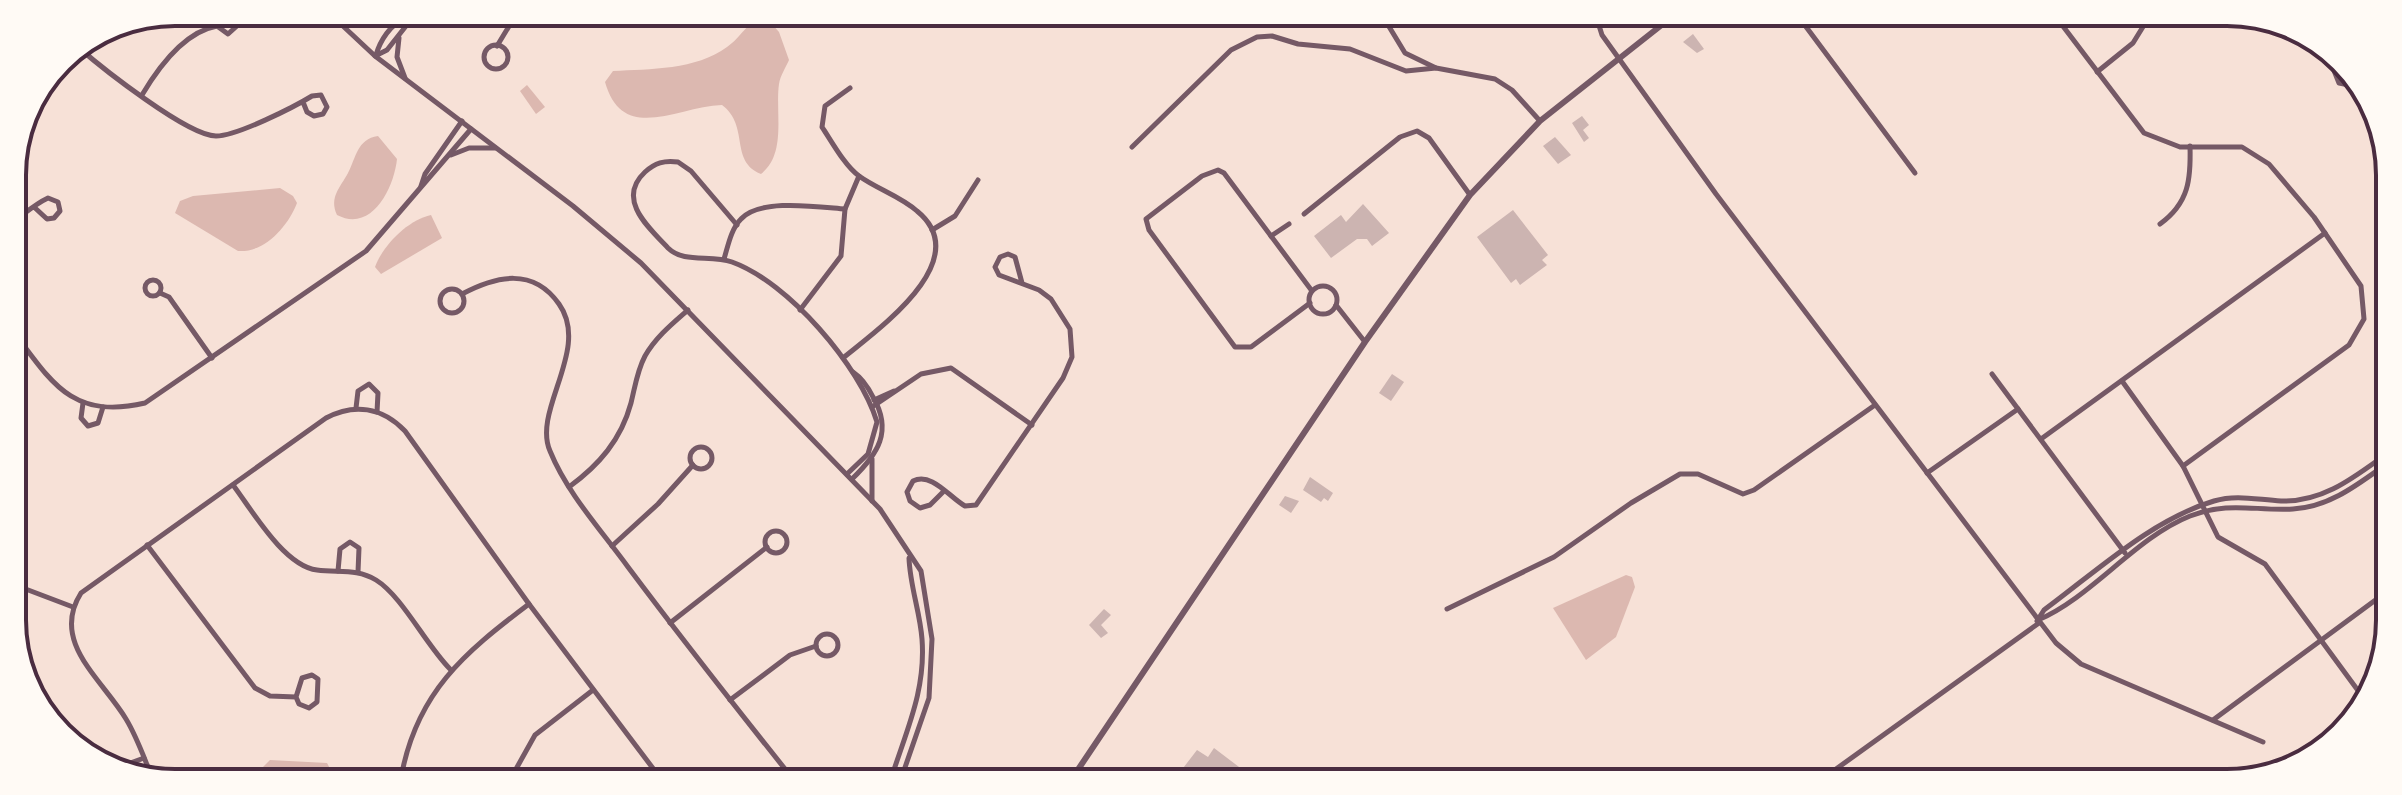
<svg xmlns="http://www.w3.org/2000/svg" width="2402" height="795" viewBox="0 0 2402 795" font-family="'Public Sans',sans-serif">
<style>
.water{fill:#dcb8b0}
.building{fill:#ccb4b1}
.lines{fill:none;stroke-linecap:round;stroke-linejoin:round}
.minor{stroke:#755966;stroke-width:5}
.tertiary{stroke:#755966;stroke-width:6}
.rim{fill:none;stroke:#4a2c40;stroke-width:4}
</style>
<rect width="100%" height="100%" fill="#f7e1d7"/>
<g class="water">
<path d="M765,16L779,32L789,60C786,67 780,76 779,84C775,112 787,154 761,174C729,161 750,126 722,105C678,106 623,145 605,82L613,71C650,69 696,70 727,47C742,37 747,21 765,16Z"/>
<path d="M527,85L545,107L536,114L520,91Z"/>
<path d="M378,136L397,159C394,188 372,233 337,215C329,197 340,188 348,173C356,158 357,139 378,136Z"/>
<path d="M280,188L293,196L297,203C288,226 265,253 238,251L175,213L180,201L193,196Z"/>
<path d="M431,215L442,238L381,274L375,267C383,245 408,220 431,215Z"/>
<path d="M1626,575L1632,577L1635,587L1616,637L1586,660L1553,608Z"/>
<path d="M270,760L327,763L335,778H262L259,771Z"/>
</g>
<g class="building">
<path d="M1693,34L1704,49L1697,53L1683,42Z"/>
<path d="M1582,116L1589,125L1583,130L1589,138L1584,142L1572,123Z"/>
<path d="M1555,137L1571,155L1558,164L1543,146Z"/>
<path d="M1363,204L1389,233L1372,246L1367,239H1357L1331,258L1314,236L1341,215L1346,222Z"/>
<path d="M1513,210L1548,255L1542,260L1547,265L1520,285L1516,279L1511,283L1477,237Z"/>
<path d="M1392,374L1404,382L1391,401L1379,393Z"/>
<path d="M1310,477L1333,493L1328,501L1324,498L1321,502L1303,490Z"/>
<path d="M1285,496L1299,501L1291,513L1279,505Z"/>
<path d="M1104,609L1111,615L1101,625L1108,633L1101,638L1089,625Z"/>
<path d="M1214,748L1243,770L1237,780H1183L1177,776L1197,750L1208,757Z"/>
</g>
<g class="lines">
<g class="minor">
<path d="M227,12L218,18L217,26L228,34L238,25L237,17L228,12"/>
<path d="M328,12L375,56L573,206L641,263L880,509L921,571L932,639L929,698L901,779"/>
<path d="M635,13H649"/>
<path d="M1382,15L1405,53L1436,68L1495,79L1512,90L1540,121"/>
<path d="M1596,16L1602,35L1716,194L2056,643L2081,664L2263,742"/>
<path d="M1798,16L1915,173"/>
<path d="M2056,17L2144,133L2180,147H2242L2269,164L2314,217L2361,286L2364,319L2349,345L2183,466"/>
<path d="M2300,36C2313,51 2323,63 2344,64"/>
<path d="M399,38L397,57L405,78"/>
<circle cx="496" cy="57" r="12"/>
<path d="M497,46L517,13"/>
<path d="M78,47C102,68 188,136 216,136C237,136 294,107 312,96L321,95L327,107L323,114L314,116L307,112L303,102"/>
<path d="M376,55C380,41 391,23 405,19"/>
<path d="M375,56L387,50L406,26L410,13"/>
<path d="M2331,63L2339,83L2349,85L2355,79"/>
<path d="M2097,72L2133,43L2149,17"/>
<path d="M142,95C158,68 184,32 217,26"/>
<path d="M1132,147L1231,50L1257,37L1272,36L1298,44L1350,49L1406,71L1436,68"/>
<path d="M451,155L469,148H495"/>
<path d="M421,186L425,174L462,121"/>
<path d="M1304,214L1400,137L1417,131L1429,138L1470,195"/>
<path d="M13,222C24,214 35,204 48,198L58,202L60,211L54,218L47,219L34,207"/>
<path d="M2160,224C2189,203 2191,179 2190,146"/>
<path d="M737,225L691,171L678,162C664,160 655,163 645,172C616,199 648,227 668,248C684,264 711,254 732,262C788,282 860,366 877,422L868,454L847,474"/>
<path d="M932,230L955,216L978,180"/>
<path d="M1271,236L1289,224"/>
<path d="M724,259C728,246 731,229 741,219C759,198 819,207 845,209"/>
<circle cx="153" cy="288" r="8"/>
<circle cx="1323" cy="300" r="14"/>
<circle cx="452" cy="301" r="12"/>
<path d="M160,293L169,297L212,358"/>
<path d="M462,294C496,276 533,267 559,304C591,349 532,410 550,451C567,493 601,530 628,567C682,639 737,709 793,779"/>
<path d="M1310,303L1251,347H1235L1149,230L1146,219L1202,176L1218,170L1224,173L1312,291"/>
<path d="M1336,305L1365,342"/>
<path d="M800,310L841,256L845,209L859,176"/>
<path d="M13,331C52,383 72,420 145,403L366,251L471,129"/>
<path d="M843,358C877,330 977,260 917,211C900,196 877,189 859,176C845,166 832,142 822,127L825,106L850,88"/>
<path d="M1992,374L2125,553"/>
<path d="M2122,381L2183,466L2218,537L2265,564L2362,696"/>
<path d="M874,400L894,391"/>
<path d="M83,403L81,418L88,426L98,423L103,407"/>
<path d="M872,407L921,374L951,368L1032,425"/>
<path d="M356,408L358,391L369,384L378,393L377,412"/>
<path d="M2041,439L2325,233"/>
<circle cx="701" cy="458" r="11"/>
<path d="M872,459V501"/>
<path d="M1927,473L2018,409"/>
<path d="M852,479C878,454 893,431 873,397C868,387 862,378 853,372"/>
<path d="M233,485C252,510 284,566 317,570C338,573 357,568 376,580C402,596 426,645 450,669"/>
<path d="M569,487C599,465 621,440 631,403C635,387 637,371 645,356C656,337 672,324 688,310"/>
<path d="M944,491L930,505L920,508L910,501L907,492L913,481C932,472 949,497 965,506L976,505L1063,378L1072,357L1070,329L1051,299L1039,290L999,275L995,267L1000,257L1008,254L1015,257L1022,283"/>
<circle cx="776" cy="542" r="11"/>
<path d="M147,545L255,688L270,696L296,697L299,704L309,708L317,702L318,679L312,675L302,678L296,697"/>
<path d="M612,546L658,504L693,465"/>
<path d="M338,571L340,549L350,542L359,548L358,572"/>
<path d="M15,585L73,607"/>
<path d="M1447,609L1554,557L1631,503L1680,474H1698L1743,494L1754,490L1875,405"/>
<path d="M2038,620C2092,597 2135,538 2190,516C2230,501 2253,511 2293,509C2329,507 2357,485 2385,465"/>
<path d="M2037,621L2044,610C2097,571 2151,520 2214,501C2237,494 2258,500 2281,501C2323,502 2353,478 2385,455"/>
<path d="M670,623L767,547"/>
<circle cx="827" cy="645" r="11"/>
<path d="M730,700L790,655L816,646"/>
<path d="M2213,720L2385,593"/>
<path d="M117,768L144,758"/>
<path d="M152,777C144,758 137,737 126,719C102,679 50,642 81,593L326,418C354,403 382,407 405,431L529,604L661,779"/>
<path d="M401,778C416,693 464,653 529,604"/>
<path d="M511,778L535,735L593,690"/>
<path d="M810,779H817"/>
<path d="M891,779C906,731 926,691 922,639C920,612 910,586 909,558"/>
<path d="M1818,782L2039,623"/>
</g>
<path class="tertiary" d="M1071,780L1365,342L1470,195L1540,121L1673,16"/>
</g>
<path d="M0 0H2402V795H0ZM175 26H2227A149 149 0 0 1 2376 175V620A149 149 0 0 1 2227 769H175A149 149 0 0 1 26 620V175A149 149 0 0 1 175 26Z" fill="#fffaf5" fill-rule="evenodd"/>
<path class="rim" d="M175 26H2227A149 149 0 0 1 2376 175V620A149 149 0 0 1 2227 769H175A149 149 0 0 1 26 620V175A149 149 0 0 1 175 26Z"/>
</svg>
